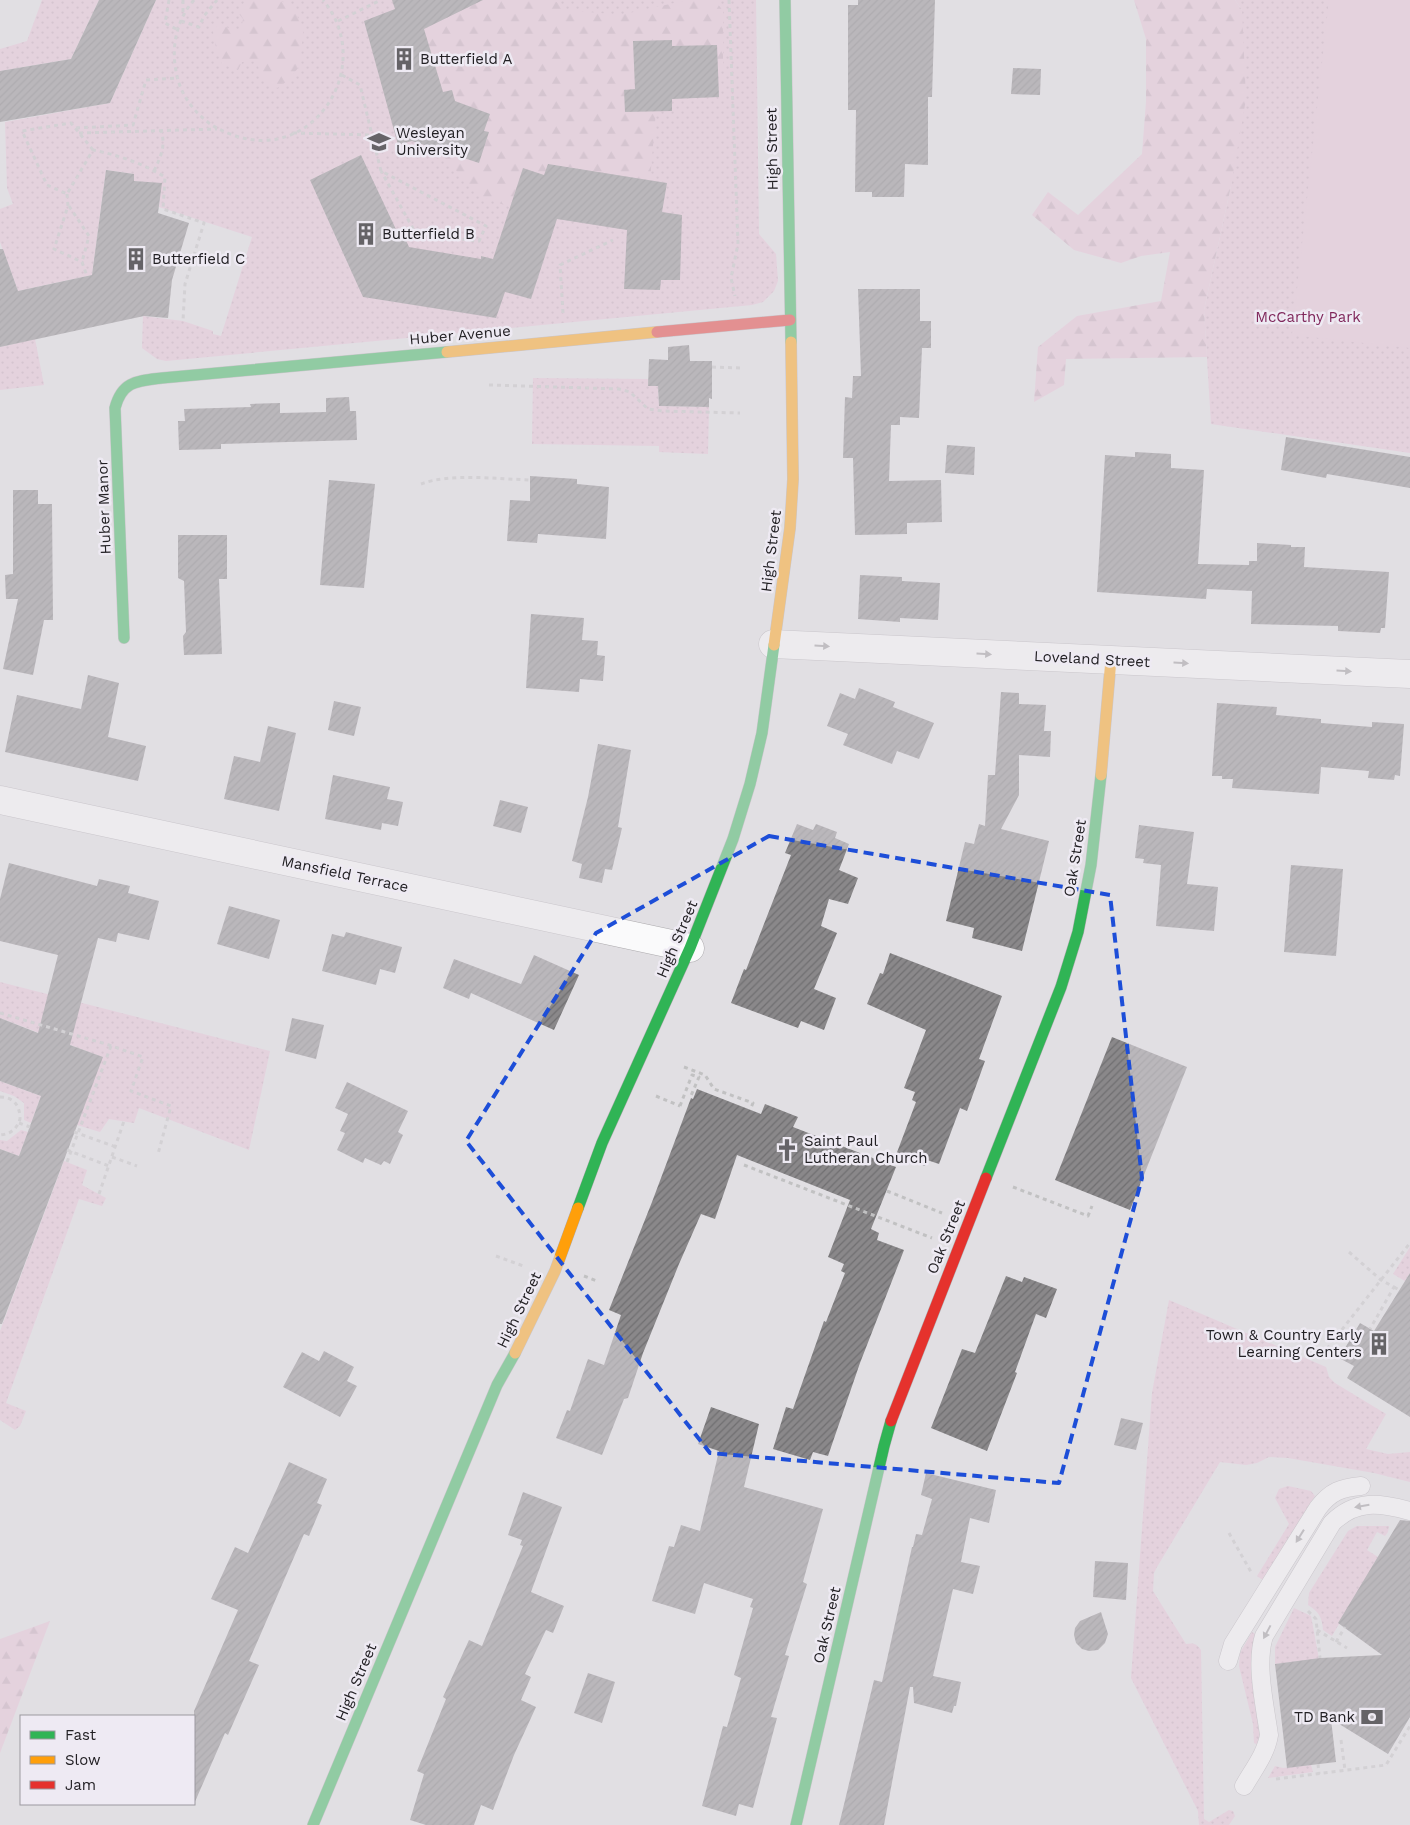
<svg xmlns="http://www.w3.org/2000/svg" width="1410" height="1825" viewBox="0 0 1410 1825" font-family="'Work Sans',sans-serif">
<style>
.grass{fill:url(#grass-dots)}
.forest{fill:url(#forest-firs)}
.garden{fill:#e7c3d6}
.building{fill:url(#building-hatch)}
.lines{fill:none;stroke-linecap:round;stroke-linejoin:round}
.lane-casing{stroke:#acaaad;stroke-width:19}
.street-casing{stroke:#acaaad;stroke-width:29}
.fast-casing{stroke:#acaaad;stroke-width:12}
.slow-casing{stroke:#acaaad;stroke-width:12}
.jam-casing{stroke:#acaaad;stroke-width:12}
.path{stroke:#c1c1c2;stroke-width:3;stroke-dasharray:4 4;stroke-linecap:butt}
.lane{stroke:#fafafb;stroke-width:18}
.street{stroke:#fafafb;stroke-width:28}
.fast{stroke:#30b455;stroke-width:11}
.slow{stroke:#ff9f0a;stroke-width:11}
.jam{stroke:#e5322d;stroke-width:11}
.oneway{fill:#99989a}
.marked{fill:none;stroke:#1d4ed8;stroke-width:4;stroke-dasharray:10 6;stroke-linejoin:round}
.labels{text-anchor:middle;stroke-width:5;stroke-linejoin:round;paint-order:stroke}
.poi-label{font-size:15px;fill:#222024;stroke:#eeeaf3;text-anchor:start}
.street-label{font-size:15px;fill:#222024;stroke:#eeeaf3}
.park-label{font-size:15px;fill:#80285c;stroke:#eeeaf3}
</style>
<defs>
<pattern id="grass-dots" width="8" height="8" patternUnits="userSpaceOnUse" patternTransform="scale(1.25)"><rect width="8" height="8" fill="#e7c3d6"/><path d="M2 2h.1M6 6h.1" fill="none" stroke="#c6a7b8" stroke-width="1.8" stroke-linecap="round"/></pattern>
<pattern id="forest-firs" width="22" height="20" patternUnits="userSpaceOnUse" patternTransform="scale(1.25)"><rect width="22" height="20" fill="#e7c3d6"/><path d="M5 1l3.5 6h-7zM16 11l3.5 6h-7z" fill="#c6a7b8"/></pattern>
<pattern id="building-hatch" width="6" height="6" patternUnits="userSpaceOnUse" patternTransform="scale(1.25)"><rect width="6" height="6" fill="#8a888a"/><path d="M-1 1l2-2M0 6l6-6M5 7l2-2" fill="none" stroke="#706f71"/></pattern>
</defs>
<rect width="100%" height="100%" fill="#e1dfe3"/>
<g class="grass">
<path d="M42,0H99L71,59L0,71V49L27,41Z"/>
<path d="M156,0H756L759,234L776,254L778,281L774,291L763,302L752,305L166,361L157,359L142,348L143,316L183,321L213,331V334L221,336L252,237L159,207L161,184L134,181V174L106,170L92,275L18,291L0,242V209L13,204L7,188L5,122L110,103Z"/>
<path d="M1235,0H1410V453L1211,424L1204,310L1231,186L1242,10Z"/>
<path d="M35,339L44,385L0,390V347Z"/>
<path d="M533,378L648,379V386H658L659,406L709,407L708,454L659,452V446L532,444Z"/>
<path d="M0,982L270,1051L249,1150L139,1108L134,1123L109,1119L100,1132L77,1125L102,1057L0,1018Z"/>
<path d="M0,1081L41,1096L31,1123L24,1120V1103L14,1096L0,1091Z"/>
<path d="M21,1130L28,1132L19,1156L0,1149V1140L7,1141Z"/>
<path d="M64,1161L87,1170L82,1185L106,1198L102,1206L79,1199L6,1403L26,1411L20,1426L15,1430L0,1420V1331Z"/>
<path d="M1410,1247V1277L1408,1276L1405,1281L1393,1274Z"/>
<path d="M1169,1300L1326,1367L1329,1377L1335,1383L1386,1414L1366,1449L1388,1454L1410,1452V1482L1374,1473L1288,1458L1269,1457L1257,1463L1246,1465L1220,1462L1157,1567L1154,1573L1153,1591L1186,1644C1193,1643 1196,1643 1201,1650L1204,1819L1209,1822L1229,1810L1233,1811L1235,1816L1229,1825H1199L1198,1811L1131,1678L1152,1393Z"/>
<path d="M1288,1486L1311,1491L1315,1496L1264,1581L1257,1576L1289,1524L1275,1498L1279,1489Z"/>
<path d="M1357,1526H1389L1388,1532L1385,1536L1377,1532L1367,1550L1378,1557L1332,1636L1323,1630C1322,1617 1319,1612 1308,1605L1309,1593L1348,1531Z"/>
<path d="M1294,1608L1311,1616L1319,1659L1275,1664V1647Z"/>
<path d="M1252,1632L1257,1635L1262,1740L1258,1745L1254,1743L1253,1724L1239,1666L1240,1653Z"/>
<path d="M1311,1765L1313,1772L1268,1778L1275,1766L1283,1768Z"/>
</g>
<g class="forest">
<path d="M245,0H277L286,3L296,12L303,32L300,66L286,82L277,88L258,75L259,69L257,61L242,62L238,70L222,64L216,48L213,31L219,24L233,30H241L243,19L239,14Z"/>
<path d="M483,0H554L567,10L620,15L688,0H715L723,11V69H718L717,45L672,46V40L634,41L671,88L624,90L625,112L656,111L650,180L549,164L544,175L523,168L510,207L479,196L436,148L488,132L484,131L455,101L452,90L443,92L424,29Z"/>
<path d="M1134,0H1235L1242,10L1246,99L1231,186L1204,310L1207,357L1066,359L1064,385L1034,402L1038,347L1077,316L1161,301L1170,252L1141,256L1121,263L1074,250L1032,215L1048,192L1078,215L1142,154L1146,102V39Z"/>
<path d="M50,1621L0,1753V1639Z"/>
</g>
<path class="garden" d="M1329,0H1410V348L1292,335Z"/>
<g class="building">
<path d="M99,0H156L110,103L0,122V71L71,59Z"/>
<path d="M392,0H483L424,29L443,92L452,90L455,101L490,114L484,131L489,132L479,163L412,141L398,145L364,21L395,9Z"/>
<path d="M858,0H935L932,97H928V165L905,164L904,197H872V192H855L856,110H848V5H858Z"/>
<path d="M672,40V46L717,45L719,97L672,99V111L625,112L624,90L635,89L633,41Z"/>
<path d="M1013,68L1041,69L1040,95L1011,94Z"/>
<path d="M361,155L401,240L405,238L409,247L481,259V256L493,259L523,168L544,175L548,164L667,183L662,212L682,215L680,280H661L660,290L624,289L627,230L557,219L531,299L505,292L496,318L363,297L310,180Z"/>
<path d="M106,170L134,174V181L162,183L158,213L189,223L172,280L168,318L144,316L0,347V249H3L18,291L92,275Z"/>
<path d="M858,289H920V321H931V348H922L919,418L900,417V425H891L889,481L941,480L942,522L907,523V534L855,535L853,458H843L845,397L852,398L853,376H861Z"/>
<path d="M689,345L690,361H712V399L709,398V407L659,406L658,386H648L649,359L668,360V347Z"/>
<path d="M349,397L350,411H356L357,440L221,444V449L179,450L178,421H185L184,409L251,407L250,404L280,403V413L326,412V398Z"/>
<path d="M1286,437L1410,457V488L1327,474L1326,478L1281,470Z"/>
<path d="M947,445L975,447L974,475L945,473Z"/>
<path d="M1135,452L1171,454V468L1204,470L1198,564L1249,565V561H1257V543L1291,545V547H1305L1304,567L1389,572L1385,628H1381L1380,633L1338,631V626L1251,624L1252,591L1207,589L1206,599L1097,592L1105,455L1135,457Z"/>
<path d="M530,476L577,479V484L609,487L606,539L538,534L537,543L507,541L510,500L530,501Z"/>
<path d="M329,480L375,484L364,588L320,585Z"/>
<path d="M13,490H38V504H52L53,620H44L33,675L3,669L18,599H6L5,575L13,574Z"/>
<path d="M178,535H227V579H219L222,654L184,655L183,636L186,632L184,581L178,578Z"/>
<path d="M860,575L902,577V581L940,583L938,620L900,618V622L858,619Z"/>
<path d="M531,614L584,618L582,640L598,641L597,655L605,656L603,681L580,679L579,692L526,688Z"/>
<path d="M88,675L119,683L108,737L146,746L138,781L5,752L17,695L81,709Z"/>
<path d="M859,688L895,702L893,707L934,723L919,759L897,751L892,764L843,745L848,734L827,726L840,693L855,699Z"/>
<path d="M1001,692L1019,693V704L1046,705L1044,731H1051L1050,757L1019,755V795L1001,829L1049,841L1022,951L972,938L974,928L946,921L965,842L974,844L979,824L985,826L988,775H995Z"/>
<path d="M334,701L361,707L354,736L328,730Z"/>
<path d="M1217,703L1277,707L1276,715L1321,719V723L1372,727V722L1404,724L1400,776L1395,775L1394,780L1368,778L1369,771L1321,767L1319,794L1232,788L1233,779H1222V776H1212Z"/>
<path d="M268,726L296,733L279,811L224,799L234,756L260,762Z"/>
<path d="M598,744L631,750L618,827L622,828L612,870L605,869L602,883L579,878L582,864L572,861L588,797Z"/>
<path d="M333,775L390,787L387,799L403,802L398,826L382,823L381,830L325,819Z"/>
<path d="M500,800L528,807L521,833L493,826Z"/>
<path d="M797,824L813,830L816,824L837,832L835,838L849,844L839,870L858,878L848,904L829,899L821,926L837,933L814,989L836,998L824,1030L801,1021L798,1028L731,1003L744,969L746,970L791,855L785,853Z"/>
<path d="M1139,825L1194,832L1187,884L1218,887L1214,931L1156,926L1161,865L1143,863L1144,859L1135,858Z"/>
<path d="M9,863L97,886L99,879L130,886L128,893L159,901L149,940L118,933L116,942L98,938L70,1045L103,1057L2,1324H0V1149L19,1156L41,1096L0,1081V1018L38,1033L58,955L0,941V899Z"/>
<path d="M1291,865L1343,869L1336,956L1284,952Z"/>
<path d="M229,906L280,920L269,959L217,944Z"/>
<path d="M346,932L402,947L395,973L380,969L376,985L322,971L332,934L344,937Z"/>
<path d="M890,953L1002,996L979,1059L985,1061L967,1111L960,1108L939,1164L927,1160L925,1166L896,1155L916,1102L912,1100L915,1092L904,1088L926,1030L867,1004L880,973L883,974Z"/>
<path d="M534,955L579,975L554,1030L471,993L469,999L443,988L454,959L521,984Z"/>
<path d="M292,1018L324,1025L316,1059L285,1051Z"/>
<path d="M1112,1037L1187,1067L1130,1210L1055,1180Z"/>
<path d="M347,1082L408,1111L398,1132L403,1135L390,1164L384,1161L381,1165L365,1158L363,1163L337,1150L345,1133L340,1131L348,1114L335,1108Z"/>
<path d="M697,1089L761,1114L765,1104L798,1117L793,1127L896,1167L871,1229L879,1233L877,1240L904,1250L860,1363L828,1456L813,1452L810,1460L773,1449L786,1407L793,1409L824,1321L826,1322L845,1273L841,1271L844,1264L828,1257L850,1200L737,1155L715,1219L701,1214L679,1264L643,1353L628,1398L624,1399L602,1455L556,1438L567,1410L570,1411L588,1359L604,1365L621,1315L609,1310L652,1202L691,1098L693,1099Z"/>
<path d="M1410,1273V1417L1347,1378L1354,1366L1339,1358L1360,1323L1374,1331Z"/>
<path d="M1006,1276L1022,1282L1024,1277L1057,1289L1046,1318L1036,1314L1015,1372L1017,1373L987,1451L931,1428L962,1349L975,1353Z"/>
<path d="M324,1351L354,1367L347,1381L357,1386L340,1417L283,1387L302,1352L319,1361Z"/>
<path d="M711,1407L759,1424L744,1487L823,1509L803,1582L807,1584L785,1655L789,1656L771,1717L777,1718L753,1808L739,1804L736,1816L702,1806L723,1726L727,1727L741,1678L734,1675L753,1608L750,1607L753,1599L704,1583L695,1614L652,1601L669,1546L674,1547L681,1525L700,1531L719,1451L698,1444Z"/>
<path d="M1121,1418L1143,1423L1136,1450L1114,1445Z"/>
<path d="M289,1462L327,1479L317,1503L322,1505L309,1536L304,1534L249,1661L259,1665L228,1735L225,1733L194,1804V1711L238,1610L211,1599L235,1547L248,1553Z"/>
<path d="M926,1473L996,1490L989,1523L970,1518L961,1562L980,1566L973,1594L953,1589L933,1676L961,1682L956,1706H954L952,1713L914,1703L913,1687H910L884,1825H839L874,1680L882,1682L912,1547H913L916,1534L922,1535L932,1499L921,1495Z"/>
<path d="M523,1492L562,1507L531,1592L564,1606L553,1633L546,1630L525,1674L531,1677L521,1700L536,1707L514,1755L493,1810L481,1805L474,1825H426L410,1820L424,1774L417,1771L446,1699L443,1697L469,1640L482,1646L523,1546L520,1545L522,1540L508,1535Z"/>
<path d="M1400,1520L1410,1521V1717L1388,1754L1331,1719L1336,1762L1287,1768L1275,1664L1320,1658L1382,1655L1338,1623Z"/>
<path d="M1095,1561L1128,1563L1126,1600L1093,1597Z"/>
<path d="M1101,1612L1108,1634L1105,1643L1098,1650L1089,1651L1082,1649L1076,1643L1074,1635L1075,1628L1080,1621Z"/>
<path d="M588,1673L615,1682L602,1723L574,1713Z"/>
</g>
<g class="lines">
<defs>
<g id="lane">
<path d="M1228,1661L1233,1644L1318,1508C1331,1491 1341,1488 1361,1486"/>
<path d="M1244,1786C1253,1770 1266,1754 1269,1735C1265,1706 1255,1664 1264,1636L1332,1523C1356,1499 1380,1503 1410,1511"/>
</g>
<g id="street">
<path d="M773,644L1410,674"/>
<path d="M0,800L690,948"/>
</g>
<g id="fast">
<path d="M785,0L791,342"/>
<path d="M124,638L115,408C122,381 137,381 162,378L447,352"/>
<path d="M986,1178L1061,987L1078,932L1091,865L1101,775"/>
<path d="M578,1208L602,1143L690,948L733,839L750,784L762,733L774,645"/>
<path d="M313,1825L497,1385L515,1353"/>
<path d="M796,1825L884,1446L891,1421"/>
</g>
<g id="slow">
<path d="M447,352L657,332"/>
<path d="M774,645L790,528L793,479L791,342"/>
<path d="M1101,775L1111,659"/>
<path d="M515,1353L555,1271L578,1208"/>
</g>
<g id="jam">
<path d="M657,332L790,320"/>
<path d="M891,1421L986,1178"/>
</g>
</defs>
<use href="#lane" class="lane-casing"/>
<use href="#street" class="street-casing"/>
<use href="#fast" class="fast-casing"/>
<use href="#slow" class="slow-casing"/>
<use href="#jam" class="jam-casing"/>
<g class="path">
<path d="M169,0L165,23L178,30"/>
<path d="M183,0V15"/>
<path d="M194,0C177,19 171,46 176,71C179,90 189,106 204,119C213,127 222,131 233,135C314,165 377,65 323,0"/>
<path d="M729,0L738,244L731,278L735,296"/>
<path d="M181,21L199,27L204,16L217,0"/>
<path d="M338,21L381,0"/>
<path d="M342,75L360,85L372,135"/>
<path d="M76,128L133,125L146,80L177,78"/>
<path d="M79,133L217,129"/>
<path d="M293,133L372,135L381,171L486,226L479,241L416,234L381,171"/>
<path d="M93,150L71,123L22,131L47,185L67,194L93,150C118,155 144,164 165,177L163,209L204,223L185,284L183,321"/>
<path d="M154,171C161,156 166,146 161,130"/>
<path d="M67,194L68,206L54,249L82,262L87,276"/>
<path d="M69,206L89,236L82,262"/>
<path d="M563,313L560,265L613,240"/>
<path d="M712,367L740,368"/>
<path d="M489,385L619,389L630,392L648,409L662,411L740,413"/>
<path d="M421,484C449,473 499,479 530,480"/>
<path d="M0,1013L109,1045L143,1057L131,1091L171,1106L158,1154"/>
<path d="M684,1067L705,1075L714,1089L753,1103L750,1110"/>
<path d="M656,1096L680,1106"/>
<path d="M0,1097C14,1097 20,1106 20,1119C17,1129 11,1134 0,1135"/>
<path d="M680,1106L692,1075L699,1077L690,1098"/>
<path d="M19,1123L30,1127"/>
<path d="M74,1132L116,1147"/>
<path d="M67,1150L109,1166"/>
<path d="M112,1157L137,1166"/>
<path d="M67,1162L111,1046"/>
<path d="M744,1165L932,1238"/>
<path d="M1013,1187L1088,1216L1092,1206"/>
<path d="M887,1191L942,1213"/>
<path d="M99,1194L124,1121"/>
<path d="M1349,1252L1381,1280L1394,1287L1370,1329"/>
<path d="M496,1256L526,1267"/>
<path d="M584,1276L597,1281"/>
<path d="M1394,1287L1399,1290"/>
<path d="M1322,1355L1410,1243"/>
<path d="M1229,1533L1251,1572"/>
<path d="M1308,1611L1316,1619L1320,1658"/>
<path d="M1317,1630L1347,1648"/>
<path d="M1336,1642L1345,1627"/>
<path d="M1341,1740L1345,1770"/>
<path d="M1318,1764L1319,1774"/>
<path d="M1276,1779L1386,1765L1410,1726"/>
</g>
<use href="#lane" class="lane"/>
<use href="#street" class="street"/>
<use href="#fast" class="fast"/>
<use href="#slow" class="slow"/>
<use href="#jam" class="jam"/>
</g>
<defs><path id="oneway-solid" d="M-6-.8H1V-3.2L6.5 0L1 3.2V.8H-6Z" transform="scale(1.25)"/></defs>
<g class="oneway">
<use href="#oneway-solid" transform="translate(822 646) rotate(3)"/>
<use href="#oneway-solid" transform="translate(984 654) rotate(3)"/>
<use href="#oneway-solid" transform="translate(1181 663) rotate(3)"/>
<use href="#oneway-solid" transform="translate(1344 671) rotate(3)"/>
<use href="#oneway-solid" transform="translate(1362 1506) rotate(170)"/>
<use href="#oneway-solid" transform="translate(1300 1536) rotate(122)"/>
<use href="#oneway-solid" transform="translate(1267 1632) rotate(118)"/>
</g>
<path d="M0 0H1410V1825H0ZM769,836L1110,895L1142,1178L1059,1483L710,1453L466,1141L596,933Z" fill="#e1dfe3" fill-opacity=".55" fill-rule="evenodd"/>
<path class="marked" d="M769,836L1110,895L1142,1178L1059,1483L710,1453L466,1141L596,933Z"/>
<defs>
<symbol id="building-bare" viewBox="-9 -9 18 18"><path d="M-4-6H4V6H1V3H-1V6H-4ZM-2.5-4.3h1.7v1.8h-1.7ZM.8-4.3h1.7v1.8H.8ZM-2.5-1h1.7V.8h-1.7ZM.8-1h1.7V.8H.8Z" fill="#656367" stroke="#eeeaf3" stroke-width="2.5" paint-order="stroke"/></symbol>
<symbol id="university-bare" viewBox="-9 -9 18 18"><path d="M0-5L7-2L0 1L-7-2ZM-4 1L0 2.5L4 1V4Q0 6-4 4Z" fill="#656367" stroke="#eeeaf3" stroke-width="2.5" paint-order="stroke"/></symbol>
<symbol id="church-bare" viewBox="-9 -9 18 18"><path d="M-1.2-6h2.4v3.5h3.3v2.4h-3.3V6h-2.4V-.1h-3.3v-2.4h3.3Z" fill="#656367" stroke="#eeeaf3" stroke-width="2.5" paint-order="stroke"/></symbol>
<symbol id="bank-bare" viewBox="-9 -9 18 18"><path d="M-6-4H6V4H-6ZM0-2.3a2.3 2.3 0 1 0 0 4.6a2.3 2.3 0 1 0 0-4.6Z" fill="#656367" stroke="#eeeaf3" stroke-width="2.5" paint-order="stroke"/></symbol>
</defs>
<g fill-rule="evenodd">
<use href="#building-bare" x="388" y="43" width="32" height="32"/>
<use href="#university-bare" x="363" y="126" width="32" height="32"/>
<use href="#building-bare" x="350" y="218" width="32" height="32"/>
<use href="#building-bare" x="120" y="243" width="32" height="32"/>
<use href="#church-bare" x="771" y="1134" width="32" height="32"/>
<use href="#building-bare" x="1363" y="1328" width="32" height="32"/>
<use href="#bank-bare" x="1356" y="1701" width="32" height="32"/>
</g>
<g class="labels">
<g class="poi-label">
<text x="420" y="64">Butterfield A</text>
<text x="396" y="138">Wesleyan<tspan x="396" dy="17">University</tspan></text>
<text x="382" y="239">Butterfield B</text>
<text x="152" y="264">Butterfield C</text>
<text x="804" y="1146">Saint Paul<tspan x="804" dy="17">Lutheran Church</tspan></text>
<text x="1362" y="1340" text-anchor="end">Town &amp; Country Early<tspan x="1362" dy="17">Learning Centers</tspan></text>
<text x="1355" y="1722" text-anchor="end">TD Bank</text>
</g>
<g class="street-label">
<text transform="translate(772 149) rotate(-91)" y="5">High Street</text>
<text transform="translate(460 335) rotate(-5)" y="5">Huber Avenue</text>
<text transform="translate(104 507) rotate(-92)" y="5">Huber Manor</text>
<text transform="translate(771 551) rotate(-83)" y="5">High Street</text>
<text transform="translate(1092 659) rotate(3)" y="5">Loveland Street</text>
<text transform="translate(1075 858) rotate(-81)" y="5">Oak Street</text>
<text transform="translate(345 874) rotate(12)" y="5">Mansfield Terrace</text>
<text transform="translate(677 939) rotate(-67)" y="5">High Street</text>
<text transform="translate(946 1237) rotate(-68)" y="5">Oak Street</text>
<text transform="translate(519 1310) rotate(-64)" y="5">High Street</text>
<text transform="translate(827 1625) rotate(-77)" y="5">Oak Street</text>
<text transform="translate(356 1682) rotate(-67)" y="5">High Street</text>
</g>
<g class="park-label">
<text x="1308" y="322">McCarthy Park</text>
</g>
</g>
<rect x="20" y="1715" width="175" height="90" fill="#eeeaf3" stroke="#9c99a0"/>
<rect x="30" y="1731" width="25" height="8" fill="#30b455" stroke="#9c99a0"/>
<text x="65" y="1740" font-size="15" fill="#222024">Fast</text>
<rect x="30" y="1756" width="25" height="8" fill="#ff9f0a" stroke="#9c99a0"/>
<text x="65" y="1765" font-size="15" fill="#222024">Slow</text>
<rect x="30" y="1781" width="25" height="8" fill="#e5322d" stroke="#9c99a0"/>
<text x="65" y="1790" font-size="15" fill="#222024">Jam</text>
</svg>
